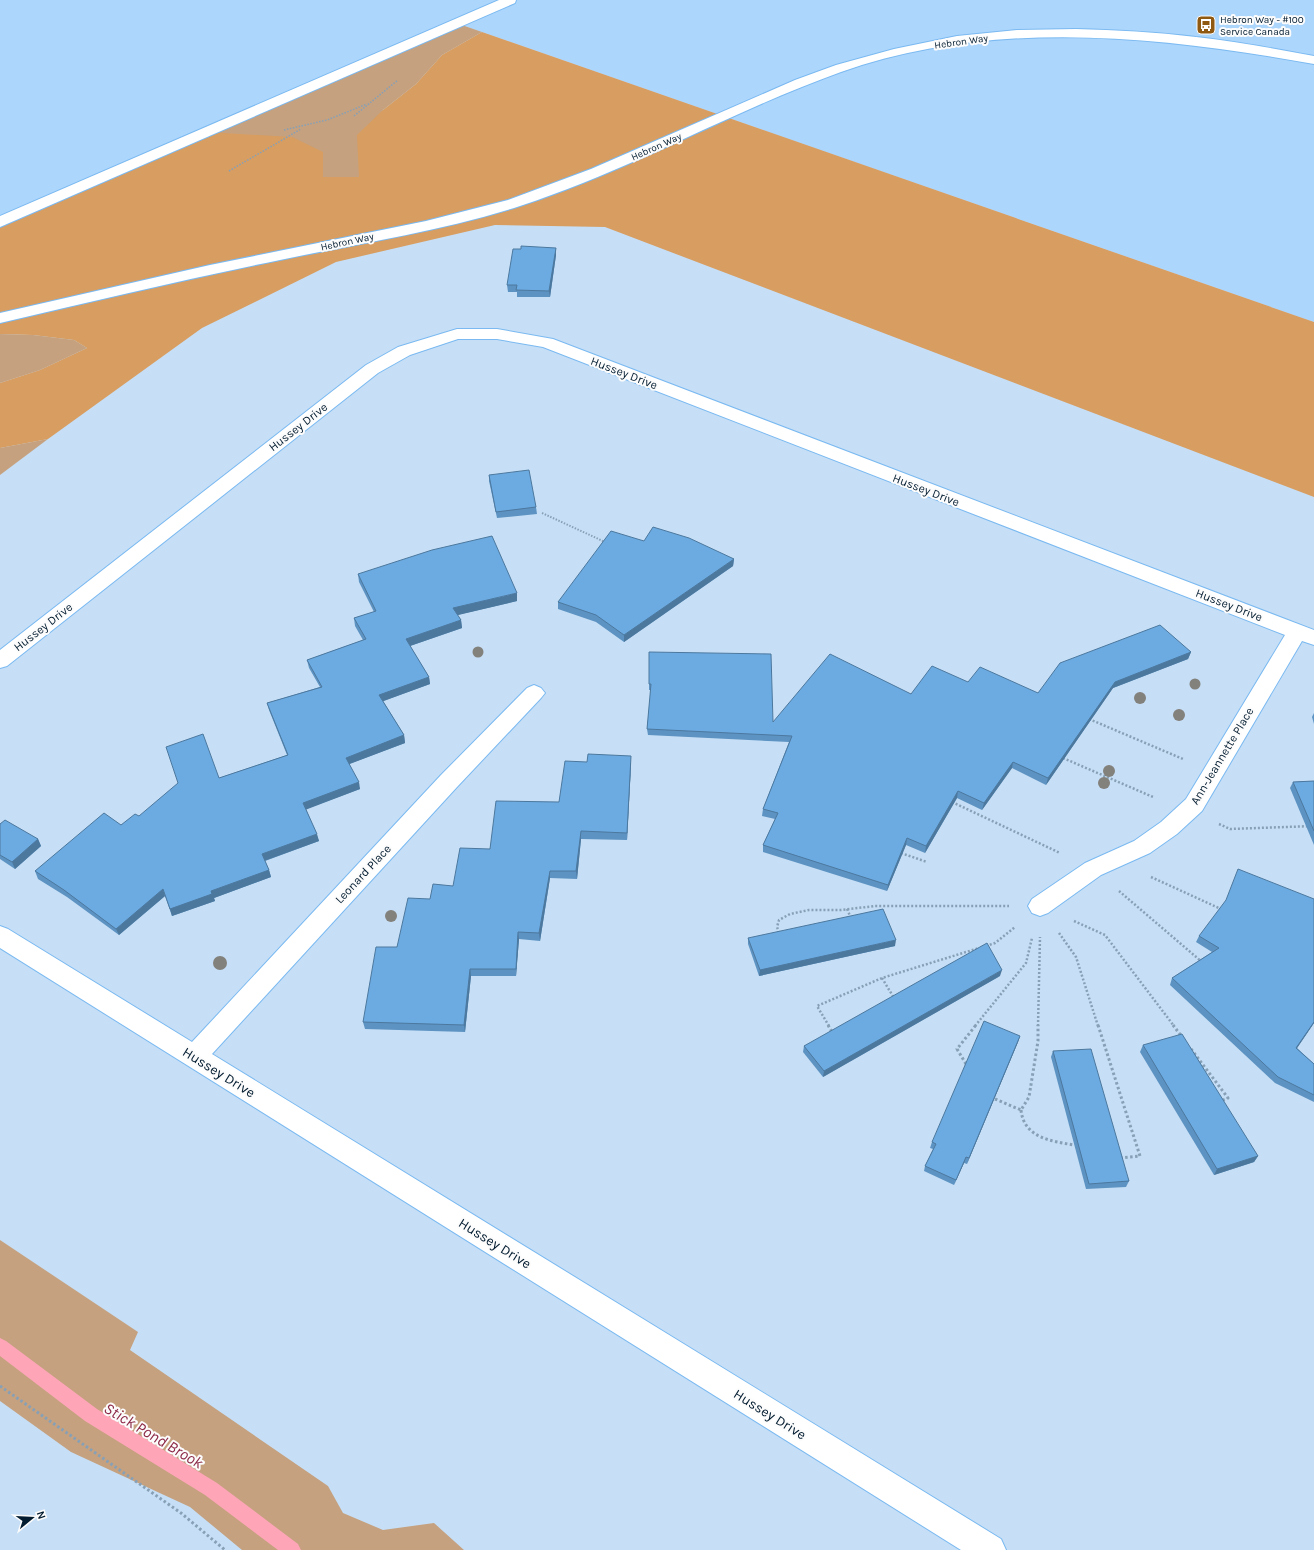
<svg xmlns="http://www.w3.org/2000/svg" width="1314" height="1550" viewBox="0 0 1314 1550" font-family="Karla,sans-serif">
<style>
.built{fill:#add6fc}
.green{fill:#c5a17f}
.forest{fill:#d89d60}
.lines{fill:none;stroke-linecap:round;stroke-linejoin:round}
.stream{fill:#fea6b8;fill-rule:evenodd}
.service-casing{stroke:#7ab9f1;stroke-width:2}
.minor-casing{stroke:#7ab9f1;stroke-width:2}
.tertiary-casing{stroke:#7ab9f1;stroke-width:2}
.path-far3{stroke:#87a0b6;stroke-width:1.5;stroke-dasharray:1.5 1.5;stroke-linecap:butt}
.path-far2{stroke:#87a0b6;stroke-width:2;stroke-dasharray:1.5 1.5;stroke-linecap:butt}
.path-far1{stroke:#87a0b6;stroke-width:2.5;stroke-dasharray:2 2;stroke-linecap:butt}
.path{stroke:#87a0b6;stroke-width:3;stroke-dasharray:2.5 2.5;stroke-linecap:butt}
.service{fill:#fff;fill-rule:evenodd}
.minor{fill:#fff;fill-rule:evenodd}
.tertiary{fill:#fff;fill-rule:evenodd}
.tree{fill:#83817c}
.wall{fill:#5d93c2}
.shaded-wall{fill:#4c789e}
.building{fill:#6cabe2;stroke:#4c789e}
.labels{text-anchor:middle;stroke-width:4;stroke-linejoin:round;paint-order:stroke}
.far-poi-label{font-size:10px;fill:#031c30;stroke:#fcfcfc;text-anchor:start}
.far-street-label{font-size:10px;fill:#031c30;stroke:#fcfcfc}
.street-label{font-size:12px;fill:#031c30;stroke:#fcfcfc}
.near-street-label{font-size:14px;fill:#031c30;stroke:#fcfcfc}
.near-water-label{font-size:16px;font-style:italic;fill:#8d2a48;stroke:#fcfcfc}
</style>
<rect width="100%" height="100%" fill="#c6dff6"/>
<g class="built">
<path d="M0,0H503L0,216Z"/>
<path d="M510,0H1314V322L456,23Z"/>
</g>
<g class="green">
<path d="M456,23L482,32L442,55L416,84L383,110L359,177H323L207,132Z"/>
<path d="M0,334L33,335L74,340L87,348L40,370L0,383Z"/>
<path d="M48,439L0,475V448Z"/>
<path d="M0,1240L138,1332L130,1350L328,1486L343,1513L383,1530L434,1523L464,1550H242L190,1507L71,1452L0,1401Z"/>
</g>
<path class="forest" d="M482,32L1314,322V497L605,227L495,225L336,262L202,328L48,439L0,448V383L40,370L87,348L74,340L33,335L0,334V220L207,132L292,137L323,152V177H359L357,135L383,110L416,84L442,55Z"/>
<g class="lines">
<path class="stream" d="M0,1338L6,1341L97,1409L217,1483L298,1544L301,1550H278L205,1495L85,1421L0,1356Z"/>
<defs>
<path id="service" d="M499,0H516L515,3L0,227V216Z"/>
<g id="minor">
<path d="M457,329H497L553,339L1314,630V645L1302,641L1202,811L1177,834L1150,853L1101,875L1048,913L1040,916L1032,913L1028,906L1032,899L1085,863L1134,841L1161,822L1186,799L1285,635L543,347L497,339H458L410,355L378,373L7,666L0,668V650L366,365L398,347Z"/>
<path d="M534,685L541,688L545,693L541,698L457,787L212,1054L1001,1539L1006,1550H961L0,948V926L8,929L192,1042L441,775L527,688Z"/>
</g>
<path id="tertiary" d="M1076,29C1116,30 1156,32 1196,37C1235,41 1275,49 1314,56V64C1159,36 994,18 841,72C732,111 631,170 520,206C442,231 360,243 280,260C186,279 93,301 0,323V313L210,265L426,221L508,200L591,169L795,80L836,65L894,49L957,36L1017,30Z"/>
</defs>
<use href="#service" class="service-casing"/>
<use href="#minor" class="minor-casing"/>
<use href="#tertiary" class="tertiary-casing"/>
<g class="path-far3">
<path d="M354,116L398,80"/>
<path d="M284,130L327,120L367,104"/>
<path d="M229,171L301,129"/>
</g>
<path class="path-far2" d="M542,513L605,542"/>
<g class="path-far1">
<path d="M1089,719L1183,759"/>
<path d="M1063,758L1153,797"/>
<path d="M952,802L1060,853"/>
<path d="M1219,824L1230,829L1314,826"/>
<path d="M901,853L927,862"/>
<path d="M1151,877L1221,909"/>
<path d="M1119,891L1202,962"/>
<path d="M847,909L851,918"/>
<path d="M1074,921L1105,935L1174,1026"/>
<path d="M779,933L777,927L779,920L790,914L809,910H841L875,906H1009"/>
<path d="M1059,933L1076,957L1098,1026"/>
<path d="M986,946L995,943L1015,927"/>
<path d="M882,978L894,998"/>
<path d="M829,1026L817,1006L882,978L979,948"/>
<path d="M975,1026L1026,963L1032,938"/>
<path d="M1038,1026L1040,937"/>
</g>
<g class="path">
<path d="M828,1025L832,1032"/>
<path d="M1098,1025L1140,1156L1120,1158"/>
<path d="M1173,1025L1182,1037"/>
<path d="M1191,1049L1228,1098L1221,1101"/>
<path d="M966,1064L957,1049L976,1025"/>
<path d="M995,1099L1021,1110L1029,1097L1038,1041V1025"/>
<path d="M1021,1110C1024,1138 1051,1141 1074,1145"/>
<path d="M0,1386L181,1513L225,1550"/>
</g>
<use href="#service" class="service"/>
<use href="#minor" class="minor"/>
<use href="#tertiary" class="tertiary"/>
</g>
<g class="tree">
<circle cx="478" cy="652" r="5.5"/>
<circle cx="1195" cy="684" r="5.5"/>
<circle cx="1140" cy="698" r="6"/>
<circle cx="1179" cy="715" r="6"/>
<circle cx="1109" cy="771" r="6"/>
<circle cx="1104" cy="783" r="6"/>
<circle cx="391" cy="916" r="6"/>
<circle cx="220" cy="963" r="7"/>
</g>
<g class="wall">
<path d="M556,248V255L550,297H517V292H508L507,285Z"/>
<path d="M489,475L536,507L537,514L497,518L489,481Z"/>
<path d="M644,541L734,559L733,566L624,642L596,622L558,609V602Z"/>
<path d="M358,574L517,601L457,615L461,620L462,628L410,646L429,677L430,684L383,701L404,735L405,743L349,764L360,789L306,809L319,841L265,861L269,870L271,877L214,898L215,901L172,916L165,896L119,935L67,897L38,879L35,871L121,825L139,816L219,778L287,755L269,710L267,703L320,687L309,668L307,660L363,640L355,626L354,618L374,612L359,582Z"/>
<path d="M649,652L773,722L968,682L1038,693L1191,652L1188,659L1113,688L1046,785L1012,768L982,810L957,798L925,853L906,845L887,891L763,852V845L775,819L762,816L763,809L789,742L648,735L647,729L651,690H649Z"/>
<path d="M1314,713V724L1312,717Z"/>
<path d="M631,764L627,840L581,839L577,879L550,878L540,941L519,939L516,976H471L465,1032L365,1029L363,1022L397,947L430,899L453,886L490,849L559,802Z"/>
<path d="M1314,781V845L1290,788L1293,782Z"/>
<path d="M0,824L38,839L41,846L15,869L0,859Z"/>
<path d="M1314,899V1023L1297,1048L1314,1064V1102L1275,1083L1170,985L1172,978L1212,952L1196,942L1199,936Z"/>
<path d="M748,938L895,946L759,976L748,944Z"/>
<path d="M1000,976L823,1077L803,1052L804,1046Z"/>
<path d="M1020,1036L1018,1042L967,1164L964,1163L954,1185L924,1171L925,1166L933,1149L930,1148L932,1142Z"/>
<path d="M1143,1045L1258,1156L1254,1162L1214,1175L1140,1052Z"/>
<path d="M1053,1051L1129,1181L1126,1187L1086,1189L1051,1057Z"/>
</g>
<g class="shaded-wall">
<path d="M556,248V255L550,297L549,291Z"/>
<path d="M734,559L733,566L624,642V635Z"/>
<path d="M517,593V601L454,616L453,608Z"/>
<path d="M461,620L462,628L407,647L406,639Z"/>
<path d="M1191,652L1188,659L1113,688L1046,785L1048,778L1115,682Z"/>
<path d="M429,677L430,684L381,702L379,695Z"/>
<path d="M404,735L405,743L347,765L346,758Z"/>
<path d="M631,756V764L627,840V833Z"/>
<path d="M1013,762L1012,768L982,810L984,803Z"/>
<path d="M359,782L360,789L305,810L303,803Z"/>
<path d="M958,791L957,798L925,853L926,846Z"/>
<path d="M581,831V839L577,879L576,871Z"/>
<path d="M317,834L319,841L264,861L262,854Z"/>
<path d="M907,838L906,845L887,891L888,885Z"/>
<path d="M38,839L41,846L15,869L12,862Z"/>
<path d="M269,870L271,877L214,898L215,901L172,916L170,909L211,891Z"/>
<path d="M550,871V878L540,941L539,933Z"/>
<path d="M163,889L165,896L119,935L116,929Z"/>
<path d="M518,932L519,939L516,976V969Z"/>
<path d="M896,940L895,946L759,976L760,970Z"/>
<path d="M470,969L471,976L465,1032L464,1025Z"/>
<path d="M1002,970L1000,976L823,1077L824,1071Z"/>
<path d="M1314,1022V1023L1293,1054L1296,1048Z"/>
<path d="M1020,1036L1018,1042L967,1164L969,1158Z"/>
<path d="M1258,1156L1254,1162L1214,1175L1217,1169Z"/>
<path d="M966,1157L964,1163L954,1185L956,1180Z"/>
</g>
<g class="building">
<path d="M521,246L556,248L549,291L516,290L517,285H507L513,249H521Z"/>
<path d="M529,470L536,507L496,512L489,475Z"/>
<path d="M653,527L689,538L734,559L624,635L596,615L558,602L611,531L644,541Z"/>
<path d="M492,536L517,593L453,608L461,620L406,639L429,677L379,695L404,735L346,758L359,782L303,803L317,834L262,854L269,870L211,891L212,894L170,909L163,889L116,929L64,890L35,871L104,813L121,825L135,814L139,816L178,783L166,747L203,734L219,778L288,755L267,703L322,687L307,660L366,639L354,618L376,611L358,574L432,550Z"/>
<path d="M1160,625L1191,652L1115,682L1048,778L1013,762L984,803L958,791L926,846L907,838L888,885L763,845L778,813L763,809L792,736L647,729L651,684H649V652L771,654L773,722L830,654L911,694L932,666L968,682L980,667L1038,693L1060,663Z"/>
<path d="M588,754L631,756L627,833L581,831L576,871H550L539,933L518,932L516,969H470L464,1025L363,1022L376,947H397L408,898L430,899L433,884L453,886L460,848L490,849L496,801L559,802L565,761L587,762Z"/>
<path d="M1314,781V831L1293,782Z"/>
<path d="M5,820L38,839L12,862L0,855V824Z"/>
<path d="M1238,869L1314,899V1022L1296,1048L1314,1064V1095L1278,1077L1172,978L1219,948L1199,936L1226,900Z"/>
<path d="M883,909L896,940L760,970L748,938Z"/>
<path d="M987,943L1002,970L824,1071L804,1046Z"/>
<path d="M984,1021L1020,1036L969,1158L966,1157L956,1180L925,1166L936,1144L932,1142Z"/>
<path d="M1182,1034L1258,1156L1217,1169L1143,1045Z"/>
<path d="M1091,1049L1129,1181L1089,1184L1053,1051Z"/>
</g>
<defs>
<symbol id="bus-square" viewBox="-11 -11 22 22"><rect x="-9" y="-9" width="18" height="18" rx="4" fill="#905911" stroke="#fcfcfc"/><path d="M-5-6H5V4H4V6H2V4H-2V6H-4V4H-5ZM-3.5-4V0h7V-4ZM-3.5 1.2v1.5H-2V1.2ZM2 1.2v1.5H3.5V1.2Z" fill="#fff"/></symbol>
</defs>
<g fill-rule="evenodd">
<use href="#bus-square" x="1195" y="14" width="22" height="22"/>
</g>
<g class="labels">
<g class="far-poi-label">
<text x="1220" y="23">Hebron Way - #100<tspan x="1220" dy="12">Service Canada</tspan></text>
</g>
<g class="far-street-label">
<text transform="translate(961 41) rotate(-8)" y="4">Hebron Way</text>
<text transform="translate(656 146) rotate(-24)" y="4">Hebron Way</text>
<text transform="translate(347 241) rotate(-12)" y="4">Hebron Way</text>
</g>
<g class="street-label">
<text transform="translate(624 373) rotate(21)" y="4">Hussey Drive</text>
<text transform="translate(298 427) rotate(-38)" y="4">Hussey Drive</text>
<text transform="translate(926 490) rotate(21)" y="4">Hussey Drive</text>
<text transform="translate(1229 605) rotate(21)" y="4">Hussey Drive</text>
<text transform="translate(43 627) rotate(-38)" y="4">Hussey Drive</text>
<text transform="translate(1222 756) rotate(-59)" y="4">Ann-Jeannette Place</text>
<text transform="translate(363 874) rotate(-47)" y="4">Leonard Place</text>
</g>
<g class="near-street-label">
<text transform="translate(219 1072) rotate(32)" y="5">Hussey Drive</text>
<text transform="translate(495 1243) rotate(32)" y="5">Hussey Drive</text>
<text transform="translate(770 1414) rotate(32)" y="5">Hussey Drive</text>
</g>
<g class="near-water-label">
<text transform="translate(154 1435) rotate(31)" y="6">Stick Pond Brook</text>
</g>
</g>
<g transform="translate(32 1518) rotate(72)" stroke="#fcfcfc" stroke-width="3" paint-order="stroke">
<path d="M0-3L7 15L0 10L-7 15Z" fill="#031c30"/>
<text y="-6" font-size="11" font-weight="bold" text-anchor="middle" fill="#031c30">N</text>
</g>
</svg>
